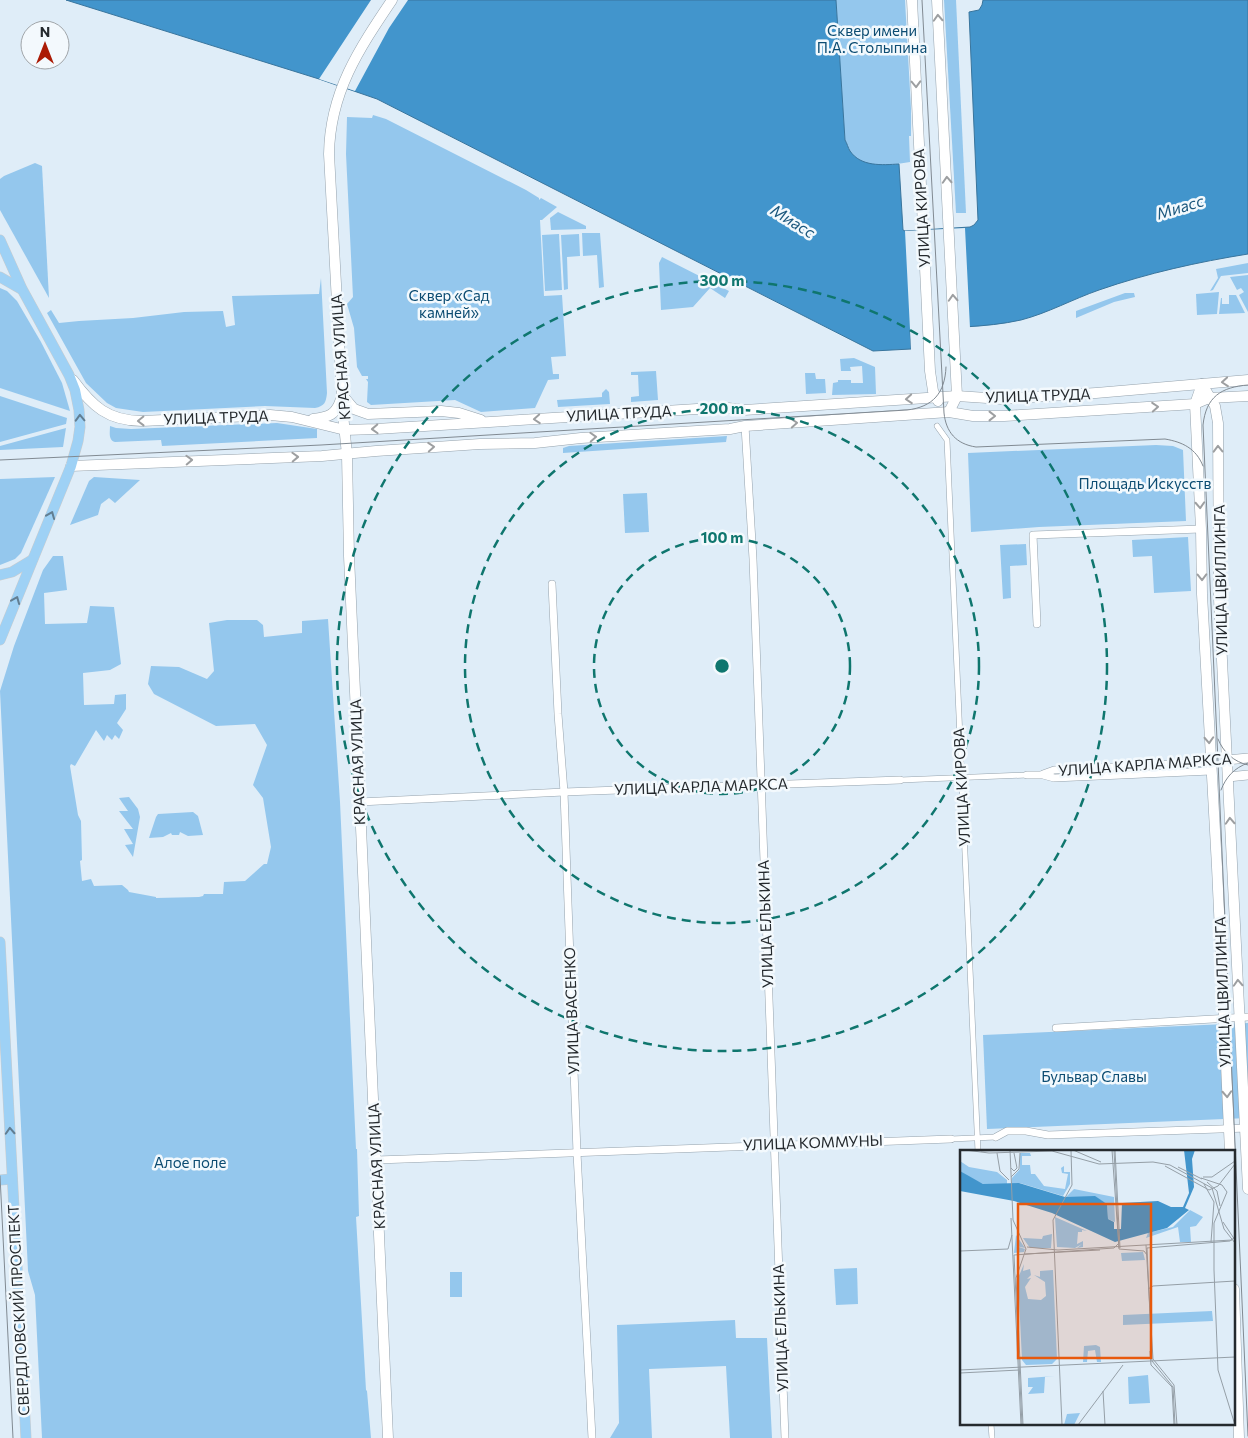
<svg xmlns="http://www.w3.org/2000/svg" width="1248" height="1438" viewBox="0 0 1248 1438" font-family="Commissioner,sans-serif">
<style>
.green{fill:#94c7ed}
.water{fill:#4295cc;stroke:#39759d}
.pier{fill:#dfedf8}
.lines{fill:none;stroke-linecap:round;stroke-linejoin:round}
.pedestrian-casing{stroke:#95a2ac;stroke-width:6}
.minor-casing{stroke:#95a2ac;stroke-width:8}
.tertiary-casing{stroke:#95a2ac;stroke-width:10}
.secondary-casing{stroke:#95a2ac;stroke-width:11}
.primary-casing{stroke:#cbcccd;stroke-width:11}
.pedestrian{stroke:#fff;stroke-width:5}
.minor{stroke:#fff;stroke-width:7}
.tertiary{stroke:#fff;stroke-width:9}
.secondary{stroke:#fff;stroke-width:10}
.primary{stroke:#9ed1f5;stroke-width:10}
.tram{stroke:#818a92;stroke-width:1}
.oneway{stroke:#9d9fa1}
.oneway2{stroke:#627e92}
.ring{fill:none;stroke:#0f766e;stroke-width:2.5;stroke-dasharray:9 6}
.labels{text-anchor:middle;stroke-width:5;stroke-linejoin:round;paint-order:stroke}
.park-label{font-size:15px;fill:#0c4c72;stroke:#f3f9fd}
.street-label{font-size:15px;fill:#252a2e;stroke:#f3f9fd}
.water-label{font-size:16px;font-style:italic;fill:#1c587e;stroke:#f3f9fd}
.inset-road{fill:none;stroke:#959fa7;stroke-width:1}
.view{fill:#e8590c;fill-opacity:0.15;stroke:#e8590c;stroke-width:2.5}
.inset-edge{fill:none;stroke:#252a2e;stroke-width:2.5}
.centre{fill:#0f766e;stroke:#f3f9fd;stroke-width:2.5}
.ring-label{font-size:15px;text-anchor:middle;font-weight:bold;fill:#0f766e;stroke:#f3f9fd;stroke-width:5;stroke-linejoin:round;paint-order:stroke}
</style>
<rect width="100%" height="100%" fill="#dfedf8"/>
<g class="green">
<path d="M836,0H905L911,109V136H909L910,162C891,165 863,170 850,151C848,148 847,143 845,140Z"/>
<path d="M944,0H956L966,213H956Z"/>
<path d="M373,115L386,119L526,190L539,198V200L541,198L557,207L542,220H540L544,296L562,295L566,356L551,357L553,374H559V379L548,380L535,408L481,412L455,400L371,405L367,402L368,382L366,379H368V376H362L357,367L354,328L347,304L353,297L346,154L347,117L372,118Z"/>
<path d="M35,163L42,166L49,298L0,210V179L4,176Z"/>
<path d="M558,212L586,226V229L551,230L550,218Z"/>
<path d="M582,233H600L604,287L599,288L597,255L583,256Z"/>
<path d="M559,234L562,290L545,291L542,235Z"/>
<path d="M579,234L580,256L567,257L568,289L564,290L561,235Z"/>
<path d="M662,257L729,291L725,298L710,288L693,307L661,310L659,263Z"/>
<path d="M1248,263V273L1221,276L1213,290L1210,291L1218,278L1216,269Z"/>
<path d="M1248,275V312L1239,295L1244,292L1241,288L1237,290L1230,277Z"/>
<path d="M321,278L327,393C326,402 325,406 315,408L265,406L143,412L116,408L107,403L86,383L47,313L51,310L59,323L79,321L133,318L184,312L223,311L226,327L235,325L232,296L319,294Z"/>
<path d="M0,288L7,291L17,301L41,342L62,383L70,411L0,388Z"/>
<path d="M1219,292L1217,314L1197,315L1196,294Z"/>
<path d="M1125,293H1134L1135,297L1114,302L1076,318V311Z"/>
<path d="M1229,295H1236L1245,313L1219,314L1221,298H1222V304H1229Z"/>
<path d="M854,358L875,367L876,394L832,395L833,383L838,382V380H851V383H863L862,366L850,367L851,371H841L840,359Z"/>
<path d="M656,371L658,400L631,402V397L639,396L638,375H631V372Z"/>
<path d="M805,373H815L816,379H825L826,393L806,394Z"/>
<path d="M606,389L609,392L610,404L558,407L557,400L602,397V393Z"/>
<path d="M0,396L67,418L66,424L0,442Z"/>
<path d="M277,423L317,429V438L162,446L161,440L115,442C108,440 110,432 110,426L116,428L131,429Z"/>
<path d="M66,428L63,447L0,450V446Z"/>
<path d="M727,436L726,442L563,453V448L569,446Z"/>
<path d="M1156,445L1173,446L1183,450L1186,521L1039,527L971,532L968,453Z"/>
<path d="M55,477L21,553L15,559L0,565V479Z"/>
<path d="M94,477L140,480L115,503L109,498L101,504L98,515L70,525L89,481Z"/>
<path d="M647,493L649,532L625,533L623,494Z"/>
<path d="M1188,537L1191,591L1154,593L1152,556L1133,557L1132,540Z"/>
<path d="M1026,544L1027,565L1010,566L1011,598L1003,599L1000,545Z"/>
<path d="M53,556H63L67,590L44,593L45,624L87,623L90,606L114,607L121,664L110,670L83,673L84,705L114,704L115,695L126,694V709L117,723L123,730L119,739L115,735L112,740L107,735L104,741L96,730L75,766L71,764L70,766L78,815L81,821L82,860L80,861L82,881L91,879L94,886L122,885L128,890L129,892L156,897V898L199,897L203,896L204,894H223L224,882L245,881L264,864H267L271,847L263,798L253,785L267,745L255,724L216,726L154,694L148,684L151,666L179,667L207,679L214,671L209,623L227,620H257L263,625L264,637L302,633V621L328,619L340,802L356,1149H357L359,1216L356,1217L366,1390L367,1391L371,1438H42L35,1295L28,1271L0,691L14,646L43,570Z"/>
<path d="M129,797L138,809L140,817L133,857L125,845L133,844L124,829H133L119,811H128L119,798Z"/>
<path d="M193,812L198,816L203,835L188,836L180,832L179,835H172L171,833L163,837L149,838L156,817L158,814Z"/>
<path d="M1248,1023V1118L987,1129L983,1035Z"/>
<path d="M857,1268L858,1304L836,1305L834,1269Z"/>
<rect x="450" y="1272" width="12" height="25"/>
<path d="M735,1320L736,1338H767L772,1438H730L726,1366L649,1369L652,1438H610L619,1423L617,1325Z"/>
</g>
<path class="water" d="M66,0H836L845,140C847,143 848,148 850,151C861,167 882,165 899,164L903,230L905,231L970,227L974,225L978,220L969,12L979,10L982,5L983,0H1248V254C1198,262 1148,273 1099,290C1073,299 1048,313 1021,320C985,328 947,327 910,330L911,349L873,351L377,99L319,79Z"/>
<g class="pier">
<path d="M371,0H408L389,28L355,91L319,79Z"/>
<path d="M965,228L970,328L913,332L914,349H911L905,231Z"/>
</g>
<g class="lines">
<defs>
<g id="pedestrian">
<path d="M937,426L947,440L978,1152"/>
<path d="M900,780L1027,775"/>
<path d="M951,1139L996,1137"/>
<path d="M991,1424L992,1438"/>
</g>
<g id="minor">
<path d="M745,426L753,559L785,1438"/>
<path d="M552,584L558,714L564,792L577,1153L592,1438"/>
<path d="M1037,624L1033,535L1201,529"/>
<path d="M1043,774L1054,770L1211,762"/>
<path d="M1027,775H1043L1054,778L1211,771"/>
<path d="M359,802L564,792L900,780"/>
<path d="M1056,1028L1248,1017"/>
<path d="M996,1137L1007,1131H1026L1048,1135L1248,1128"/>
<path d="M377,1160L951,1139"/>
</g>
<g id="tertiary">
<path d="M1227,760L1248,758"/>
<path d="M1228,777L1248,775"/>
</g>
<g id="secondary">
<path d="M912,0L930,371L933,391L938,401"/>
<path d="M937,0L957,396L949,412"/>
<path d="M73,380C92,406 108,421 142,421L270,415L292,417L345,430L376,429L713,408H728L744,410L957,396L1002,399L1096,393L1248,380"/>
<path d="M1202,384L1215,406L1218,423L1219,599L1248,1189"/>
<path d="M1202,384L1195,404L1201,529L1202,594L1217,867L1230,1152"/>
<path d="M343,396L354,409L368,414L441,411L459,413L481,420"/>
<path d="M313,419C329,417 336,415 341,399"/>
<path d="M71,466L322,456L376,451L480,444L535,443L581,438L730,429L745,426L949,412L973,416H1004L1195,404L1209,398L1248,396"/>
<path d="M1234,1289L1239,1438"/>
<path d="M388,1438L349,556L347,455L343,414L329,154C330,92 359,49 392,0"/>
</g>
<g id="primary">
<path d="M0,240L22,289L69,375L75,390L79,410L80,427L78,441L71,466L0,640"/>
<path d="M0,277L21,289"/>
<path d="M0,575L12,572L32,560"/>
<path d="M0,942L26,1438"/>
<path d="M0,1180L12,1179"/>
</g>
</defs>
<use href="#pedestrian" class="pedestrian-casing"/>
<use href="#minor" class="minor-casing"/>
<use href="#tertiary" class="tertiary-casing"/>
<use href="#secondary" class="secondary-casing"/>
<use href="#primary" class="primary-casing"/>
<use href="#pedestrian" class="pedestrian"/>
<use href="#minor" class="minor"/>
<use href="#tertiary" class="tertiary"/>
<use href="#secondary" class="secondary"/>
<use href="#primary" class="primary"/>
<g class="tram">
<path d="M922,0L944,413C946,432 956,444 976,447L1165,439C1182,442 1196,448 1203,466"/>
<path d="M1248,385C1221,387 1206,397 1203,425L1248,1436"/>
<path d="M0,460L321,445L907,410C933,407 945,393 946,367"/>
<path d="M1218,739C1223,752 1234,762 1248,765"/>
<path d="M1221,790C1226,777 1234,768 1248,763"/>
<path d="M0,1176L13,1438"/>
</g>
</g>
<defs><path id="oneway-chevron" d="M-2-3.5L2.5 0L-2 3.5" fill="none" stroke-width="1.6" stroke-linecap="round" stroke-linejoin="round" transform="scale(1.25)"/></defs>
<g class="oneway">
<use href="#oneway-chevron" transform="translate(938 18) rotate(-93)"/>
<use href="#oneway-chevron" transform="translate(916 84) rotate(88)"/>
<use href="#oneway-chevron" transform="translate(947 180) rotate(-93)"/>
<use href="#oneway-chevron" transform="translate(953 298) rotate(-93)"/>
<use href="#oneway-chevron" transform="translate(1225 382) rotate(175)"/>
<use href="#oneway-chevron" transform="translate(909 399) rotate(176)"/>
<use href="#oneway-chevron" transform="translate(1155 407) rotate(-4)"/>
<use href="#oneway-chevron" transform="translate(992 416)"/>
<use href="#oneway-chevron" transform="translate(537 419) rotate(176)"/>
<use href="#oneway-chevron" transform="translate(141 421) rotate(179)"/>
<use href="#oneway-chevron" transform="translate(794 423) rotate(-4)"/>
<use href="#oneway-chevron" transform="translate(375 429) rotate(178)"/>
<use href="#oneway-chevron" transform="translate(593 437) rotate(-3)"/>
<use href="#oneway-chevron" transform="translate(431 447) rotate(-4)"/>
<use href="#oneway-chevron" transform="translate(1218 449) rotate(-91)"/>
<use href="#oneway-chevron" transform="translate(295 457) rotate(-2)"/>
<use href="#oneway-chevron" transform="translate(189 460) rotate(-2)"/>
<use href="#oneway-chevron" transform="translate(1200 505) rotate(87)"/>
<use href="#oneway-chevron" transform="translate(1202 577) rotate(89)"/>
<use href="#oneway-chevron" transform="translate(1209 740) rotate(87)"/>
<use href="#oneway-chevron" transform="translate(1230 821) rotate(-93)"/>
<use href="#oneway-chevron" transform="translate(1238 983) rotate(-93)"/>
<use href="#oneway-chevron" transform="translate(1227 1094) rotate(87)"/>
</g>
<g class="oneway2">
<use href="#oneway-chevron" transform="translate(80 418) rotate(-92)"/>
<use href="#oneway-chevron" transform="translate(51 515) rotate(-68)"/>
<use href="#oneway-chevron" transform="translate(16 600) rotate(-68)"/>
<use href="#oneway-chevron" transform="translate(10 1131) rotate(-93)"/>
</g>
<g class="ring">
<circle cx="722" cy="666" r="128"/>
<circle cx="722" cy="666" r="257"/>
<circle cx="722" cy="666" r="385"/>
</g>
<g class="labels">
<g class="park-label">
<text x="872" y="36">Сквер имени<tspan x="872" dy="17">П.А. Столыпина</tspan></text>
<text x="449" y="301">Сквер «Сад<tspan x="449" dy="17">камней»</tspan></text>
<text x="1145" y="489">Площадь Искусств</text>
<text x="1094" y="1082">Бульвар Славы</text>
<text x="190" y="1168">Алое поле</text>
</g>
<g class="street-label">
<text transform="translate(922 208) rotate(-93)" y="5">УЛИЦА КИРОВА</text>
<text transform="translate(341 357) rotate(-94)" y="5">КРАСНАЯ УЛИЦА</text>
<text transform="translate(1038 396) rotate(-2)" y="5">УЛИЦА ТРУДА</text>
<text transform="translate(619 414) rotate(-3)" y="5">УЛИЦА ТРУДА</text>
<text transform="translate(216 418) rotate(-2)" y="5">УЛИЦА ТРУДА</text>
<text transform="translate(1221 580) rotate(-91)" y="5">УЛИЦА ЦВИЛЛИНГА</text>
<text transform="translate(358 762) rotate(-92)" y="5">КРАСНАЯ УЛИЦА</text>
<text transform="translate(1145 765) rotate(-4)" y="5">УЛИЦА КАРЛА МАРКСА</text>
<text transform="translate(701 787) rotate(-2)" y="5">УЛИЦА КАРЛА МАРКСА</text>
<text transform="translate(962 787) rotate(-93)" y="5">УЛИЦА КИРОВА</text>
<text transform="translate(766 924) rotate(-92)" y="5">УЛИЦА ЕЛЬКИНА</text>
<text transform="translate(1223 992) rotate(-92)" y="5">УЛИЦА ЦВИЛЛИНГА</text>
<text transform="translate(572 1011) rotate(-92)" y="5">УЛИЦА ВАСЕНКО</text>
<text transform="translate(813 1143) rotate(-2)" y="5">УЛИЦА КОММУНЫ</text>
<text transform="translate(377 1166) rotate(-93)" y="5">КРАСНАЯ УЛИЦА</text>
<text transform="translate(19 1310) rotate(-93)" y="5">СВЕРДЛОВСКИЙ ПРОСПЕКТ</text>
<text transform="translate(781 1328) rotate(-92)" y="5">УЛИЦА ЕЛЬКИНА</text>
</g>
<g class="water-label">
<text transform="translate(1180 207) rotate(-17)" y="6">Миасс</text>
<text transform="translate(793 221) rotate(32)" y="6">Миасс</text>
</g>
</g>
<g transform="translate(960 1150)">
<rect width="275" height="275" fill="#dfedf8"/>
<path d="M60,3H70L71,6H62V15H70L71,24H75L84,36L105,39L108,24L102,23L101,18L104,16V22H110V34L103,46L60,33L51,34L52,28L60,19ZM0,11L9,17L37,22L47,30V35L23,34L10,28L0,21ZM114,39L154,47L155,72L148,69L147,54L135,47H106ZM230,60L243,67L236,76L230,77L231,92H220L218,77L186,88L188,83L213,77ZM95,67L127,81L122,80V90V82H118L117,94L123,91V97L117,98L122,94L115,98L97,97ZM92,84L91,98H70L63,88L82,89L83,86ZM56,85L65,98L56,96L65,99L64,102L54,103ZM183,102L185,110L162,111L161,103ZM64,114L63,121L70,119L71,125L67,129L71,128L65,137L68,149L81,150L86,146L85,132L74,125L80,127V121L93,120L97,209L92,214L66,215L62,210L58,128ZM252,161L253,171L163,175V165ZM136,195L140,197L141,212H137L135,200L128,201L127,212H123L124,196ZM188,225L190,253L169,254L168,227ZM95,226L85,227L84,243L68,244L73,237H68V228ZM120,263L114,275H104L107,264Z" fill="#94c7ed"/>
<path d="M224,0H235L232,9L234,37L225,58L229,60L207,78L155,92L92,63L54,51L0,41V21L23,34L59,33L105,47L135,46L147,54L148,69L154,72V79H161L162,53L198,51L211,57H223L229,43Z" fill="#4295cc"/>
<path class="inset-road" d="M5,0L29,3L92,1L139,14L193,12L210,15L252,38L264,79L275,93M50,0L53,70L66,99L56,128L63,275M113,0L141,12M152,0L159,98M154,0L159,99L184,101L187,105M155,0L160,98M21,1L49,0M37,3L40,21L49,30M205,16L249,40L258,36L275,14M218,17L242,29M51,18L54,21L57,18L54,3M51,27L59,19L60,3M243,27H252L275,11M241,28L262,35L267,42L254,73V120L258,220L275,275M247,32L257,41L260,56M244,34L254,52L251,92M51,68L61,275M263,72L275,90M186,95L193,209L214,235L217,275M67,97L98,100L272,90M0,101L48,99L52,85M65,104L140,100M188,139L193,136L275,131M190,201L191,215L212,237L214,275M0,220L275,207M0,223L59,220M143,241L145,275M62,275L54,105L154,98L159,93M102,275L93,70L112,35L111,0M118,275L163,215M215,275L213,237L192,211L187,98L270,91L275,87"/>
<path class="view" d="M58,54H191V208H58Z"/>
<rect width="275" height="275" class="inset-edge"/>
</g>
<circle cx="722" cy="666" r="8" class="centre"/>
<g class="ring-label">
<text x="722" y="286">300 m</text>
<text x="722" y="414">200 m</text>
<text x="722" y="543">100 m</text>
</g>
<g transform="translate(45 45)"><circle r="24" fill="#f3f9fd" stroke="#a1a6aa"/>
<path d="M0-4L9 19L0 12L-9 19Z" fill="#ab1b05"/>
<text y="-8" font-size="14" font-weight="bold" text-anchor="middle" fill="#252a2e">N</text>
</g>
</svg>
